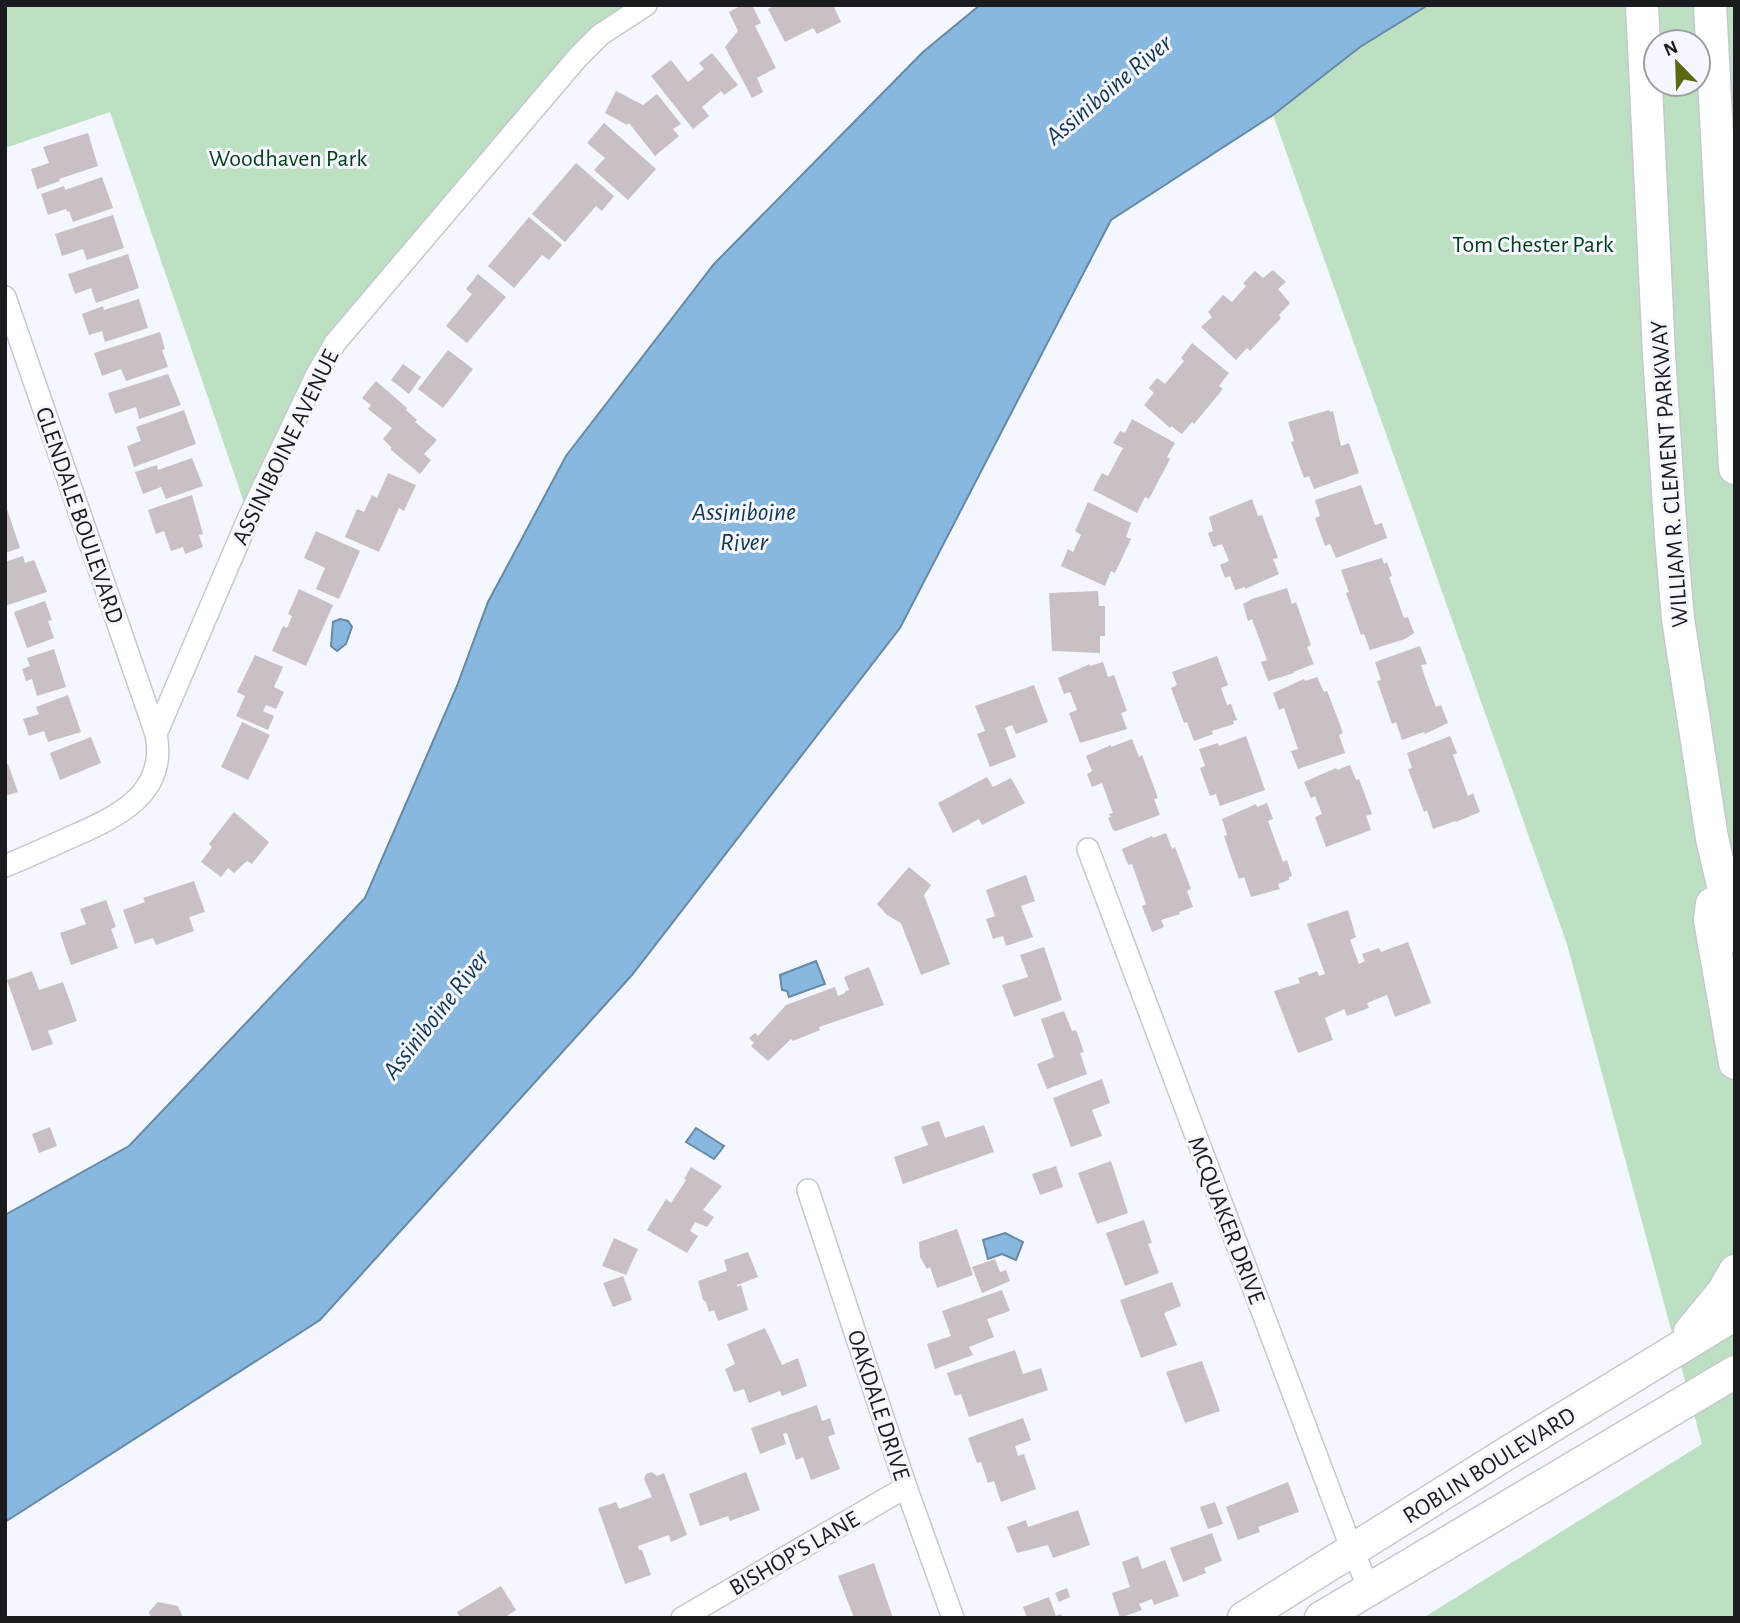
<svg xmlns="http://www.w3.org/2000/svg" width="1740" height="1623" viewBox="0 0 1740 1623" font-family="'Alegreya Sans',sans-serif">
<style>
.green{fill:#bde0c2;fill-rule:evenodd}
.water{fill:#88b8df;stroke:#6789a5;stroke-width:2}
.building{fill:#c9c0c6}
.lines{fill:none;stroke-linecap:round;stroke-linejoin:round}
.minor-casing{stroke:#c4c8d0;stroke-width:24}
.secondary-casing{stroke:#c4c8d0;stroke-width:35}
.minor{stroke:#fff;stroke-width:21}
.secondary{stroke:#fff;stroke-width:32}
.labels{text-anchor:middle;stroke-width:6;stroke-linejoin:round;paint-order:stroke}
.park-label{font-size:24px;fill:#033d18;stroke:#f4f7fe}
.street-label{font-size:24px;fill:#1a1b1e;stroke:#f4f7fe}
.water-label{font-size:26px;font-style:italic;fill:#103550;stroke:#f4f7fe}
</style>
<rect width="100%" height="100%" fill="#f4f7fe"/>
<g class="green">
<path d="M5,5H646L620,20L350,323L249,517L110,112L5,148Z"/>
<path d="M1428,5H1735V1618H1423L1702,1444L1567,944L1273,115L1360,47ZM1656,42H1698V84H1656Z"/>
</g>
<g class="water">
<path d="M980,5H1428L1360,47L1273,115L1111,220L900,628L632,975L320,1320L5,1522V1215L129,1146L365,898L457,686L488,602L566,456L714,264L923,52Z"/>
<path d="M340,619L348,621L352,627L346,644L337,651L331,646L333,622Z"/>
<path d="M816,961L825,984L789,997L787,991L782,990L780,975Z"/>
<path d="M696,1128L724,1146L714,1159L686,1142Z"/>
<path d="M1005,1233L1023,1242L1016,1260L1002,1254L988,1259L983,1240Z"/>
</g>
<g class="building">
<path d="M742,5H752L761,23L755,26L776,68L757,78L763,92L752,98L725,47L738,31L729,12Z"/>
<path d="M776,5L787,7L833,5L841,22L817,34L813,28L785,42L768,9Z"/>
<path d="M712,53L738,85L724,95L721,91L702,107L709,116L693,129L651,76L671,60L688,82L704,69L699,63Z"/>
<path d="M616,91L643,105L657,94L681,124L673,129L679,136L655,156L629,123L627,125L605,113Z"/>
<path d="M604,123L656,169L628,200L594,170L605,158L587,143Z"/>
<path d="M88,133L98,166L59,179L60,181L37,189L31,169L49,163L43,147Z"/>
<path d="M576,163L614,196L602,211L596,206L565,242L532,214Z"/>
<path d="M102,177L113,208L73,222L69,211L67,212L66,209L48,215L41,194L64,186L65,190Z"/>
<path d="M113,215L124,248L87,260L83,249L62,256L55,234Z"/>
<path d="M529,217L562,245L549,260L542,255L514,288L488,266Z"/>
<path d="M128,254L139,288L96,303L91,288L75,294L68,274Z"/>
<path d="M1273,270L1286,282L1278,289L1290,303L1279,315L1281,318L1250,351L1247,348L1236,360L1201,327L1212,317L1208,312L1223,295L1232,302L1246,286L1243,283L1255,271L1263,278Z"/>
<path d="M478,274L506,297L467,343L446,326L472,294L466,289Z"/>
<path d="M139,299L148,328L105,342L102,331L89,335L82,314L103,306L104,310Z"/>
<path d="M160,332L165,349L162,350L168,367L126,381L121,369L102,376L94,353Z"/>
<path d="M1192,343L1229,373L1219,386L1223,389L1194,424L1192,422L1182,434L1171,426L1170,428L1144,405L1154,393L1149,388L1157,378L1165,384L1184,361L1181,358Z"/>
<path d="M448,350L473,369L443,408L418,389Z"/>
<path d="M403,364L421,377L409,394L391,380Z"/>
<path d="M168,374L181,405L139,419L136,407L115,414L108,393Z"/>
<path d="M376,381L407,408L406,410L417,420L415,422L437,440L424,454L431,460L420,474L390,449L392,448L383,439L392,428L368,409L371,405L362,398Z"/>
<path d="M184,410L196,444L134,467L127,446L141,441L136,427Z"/>
<path d="M1329,410L1330,412L1333,411L1341,446L1349,443L1359,473L1314,489L1309,476L1304,478L1291,442L1294,441L1288,422Z"/>
<path d="M1132,419L1175,443L1167,457L1170,459L1149,499L1145,497L1137,513L1093,490L1102,473L1108,476L1123,448L1113,443L1120,431L1125,433Z"/>
<path d="M192,458L203,486L166,499L161,487L143,494L135,472L157,465L158,470Z"/>
<path d="M388,473L416,485L404,511L399,508L379,552L345,537L357,509L364,512L372,495L377,498Z"/>
<path d="M1361,485L1375,525L1382,523L1387,538L1336,558L1330,544L1325,546L1315,518L1320,516L1315,500Z"/>
<path d="M192,495L203,534L199,535L203,547L185,554L183,547L171,551L164,531L156,534L148,510Z"/>
<path d="M1252,499L1258,516L1262,515L1278,558L1273,559L1279,574L1245,589V587L1235,590L1230,576L1225,578L1220,565L1229,561L1222,544L1213,547L1208,533L1213,531L1209,517Z"/>
<path d="M1088,502L1131,523L1126,537L1131,539L1115,573L1111,571L1105,586L1061,566L1068,549L1073,552L1081,535L1075,531Z"/>
<path d="M7,509L20,548L5,553V510Z"/>
<path d="M316,531L360,551L339,599L316,589L325,568L304,558Z"/>
<path d="M23,556L25,563L34,560L47,592L5,606V562Z"/>
<path d="M1382,558L1384,564L1387,562L1392,576L1389,577L1404,618L1408,617L1414,633L1405,639L1370,650L1364,634L1361,635L1346,593L1349,592L1341,570Z"/>
<path d="M1287,588L1292,604L1296,602L1311,645L1307,647L1314,664L1293,672L1294,673L1268,681L1261,662L1267,660L1252,619L1248,621L1243,604L1252,599Z"/>
<path d="M299,589L333,605L306,666L272,651L283,626L287,628L292,616L288,614Z"/>
<path d="M1098,591L1099,606H1105V636H1100V653L1052,651L1049,593Z"/>
<path d="M45,601L52,620L48,621L54,638L27,648L14,612Z"/>
<path d="M1420,646L1427,664L1421,665L1428,686L1436,707L1441,705L1448,723L1425,734L1424,732L1402,740L1396,722L1392,724L1377,681L1381,680L1375,662Z"/>
<path d="M54,649L66,687L37,696L32,679L26,681L22,669L30,666L27,658Z"/>
<path d="M255,655L283,667L274,687L284,692L276,709L266,705L263,711L274,716L268,730L236,716L245,696L237,692Z"/>
<path d="M1217,656L1228,685L1221,688L1227,705L1231,704L1237,720L1233,721L1234,724L1212,731L1213,734L1194,741L1187,722L1184,723L1171,688L1177,685L1172,672Z"/>
<path d="M1103,662L1108,677L1114,675L1127,711L1121,713L1127,729L1080,743L1069,713L1077,710L1070,692L1064,694L1058,678L1090,664V666Z"/>
<path d="M1317,677L1324,692L1327,691L1336,714L1343,733L1339,735L1345,753L1298,769L1291,751L1298,749L1284,708L1279,710L1273,693L1304,679L1305,681Z"/>
<path d="M1034,685L1048,722L1016,734L1012,725L1005,728L1016,757L990,767L977,734L985,731L975,706Z"/>
<path d="M68,695L81,732L48,742L44,731L29,736L23,719L39,714L36,707Z"/>
<path d="M242,722L270,735L248,780L221,767Z"/>
<path d="M1246,736L1265,790L1220,806L1216,794L1210,796L1200,768L1205,766L1199,749L1218,743L1219,746Z"/>
<path d="M1450,736L1457,753L1453,755L1468,796L1473,793L1480,812L1456,822L1455,821L1433,829L1427,810L1424,812L1408,769L1412,768L1407,753Z"/>
<path d="M91,737L101,763L60,780L50,753Z"/>
<path d="M1132,739L1139,757L1142,755L1158,798L1154,799L1160,815L1116,831L1113,830L1108,818L1111,817L1109,814L1113,813L1102,783L1092,787L1087,774L1092,771L1086,756L1111,745V747Z"/>
<path d="M8,764L18,792L5,796V766Z"/>
<path d="M1350,765L1356,780L1359,779L1372,814L1366,816L1371,830L1326,847L1315,817L1322,814L1315,796L1311,798L1304,782L1336,768L1337,770Z"/>
<path d="M987,777L993,787L1011,778L1025,803L982,825L979,819L953,833L938,803Z"/>
<path d="M1267,803L1273,819L1268,821L1283,862L1287,860L1292,876L1289,877V880L1278,884L1280,889L1251,897L1244,877L1239,879L1231,857L1224,836L1227,835L1222,819L1256,804L1257,807Z"/>
<path d="M234,812L269,842L252,864L247,861L234,873L228,868L221,877L201,862L212,847L209,844Z"/>
<path d="M1166,833L1172,849L1175,847L1191,889L1187,891L1193,907L1179,912L1180,914L1161,920L1164,927L1152,932L1142,906L1146,904L1132,864L1128,865L1122,849L1152,836L1153,838Z"/>
<path d="M909,867L931,885L924,895L950,964L921,975L901,923L887,915L877,904Z"/>
<path d="M1026,875L1035,901L1021,906L1033,937L1006,946L1003,936L993,939L986,919L995,916L986,890Z"/>
<path d="M194,881L205,912L189,917L194,931L156,945L153,938L135,944L123,910L145,902L143,898Z"/>
<path d="M106,900L116,927L111,929L118,948L71,965L60,933L86,924L80,909Z"/>
<path d="M1348,910L1356,937L1350,940L1359,964L1365,961L1362,954L1379,948L1381,952L1408,942L1431,1003L1395,1017L1387,995L1367,1003L1369,1008L1347,1016L1344,1009L1325,1018L1333,1040L1298,1053L1274,991L1300,983L1298,978L1317,971L1319,976L1325,974L1307,924Z"/>
<path d="M1044,947L1062,1000L1014,1017L1002,985L1028,977L1020,955Z"/>
<path d="M869,967L884,1005L819,1027L820,1030L793,1041L791,1039L768,1061L751,1046L754,1043L749,1038L755,1033L758,1036L786,1005L835,987L838,996L845,993V991L849,990L844,977Z"/>
<path d="M32,971L39,990L63,982L77,1021L48,1031L53,1044L32,1051L7,980Z"/>
<path d="M1064,1011L1072,1031L1076,1030L1084,1052L1080,1053L1087,1074L1047,1089L1037,1064L1054,1057L1041,1019Z"/>
<path d="M1102,1079L1110,1103L1092,1110L1102,1136L1071,1147L1053,1098Z"/>
<path d="M939,1121L945,1138L984,1125L994,1152L903,1184L894,1157L928,1145L921,1127Z"/>
<path d="M50,1127L57,1146L39,1153L32,1134Z"/>
<path d="M1111,1161L1128,1213L1097,1224L1078,1173Z"/>
<path d="M1056,1166L1063,1187L1040,1195L1032,1174Z"/>
<path d="M691,1167L722,1186L703,1210L714,1217L707,1227L695,1222L690,1231L698,1236L687,1253L647,1230L666,1199L671,1203L686,1180L684,1179Z"/>
<path d="M1144,1220L1152,1243L1148,1244L1159,1273L1125,1286L1106,1233Z"/>
<path d="M957,1229L973,1275L937,1288L930,1267L927,1269L920,1257L919,1242Z"/>
<path d="M614,1238L638,1249L626,1275L602,1266Z"/>
<path d="M748,1252L758,1277L737,1285V1287L741,1285L748,1310L718,1321L714,1310L709,1312L706,1302L703,1300L698,1281L727,1271L724,1260Z"/>
<path d="M995,1259L1000,1272L1006,1270L1010,1281L982,1293L972,1267Z"/>
<path d="M623,1276L632,1300L613,1307L603,1283Z"/>
<path d="M1172,1282L1181,1306L1164,1313L1177,1345L1141,1358L1120,1300Z"/>
<path d="M1002,1290L1010,1311L987,1319L994,1337L969,1347L973,1355L935,1369L927,1344L951,1336L942,1311Z"/>
<path d="M765,1328L782,1365L798,1358L807,1386L782,1396L780,1391L749,1403L744,1389L734,1392L725,1369L735,1364L727,1344Z"/>
<path d="M1015,1350L1023,1374L1041,1368L1048,1390L969,1417L961,1394L955,1396L947,1373Z"/>
<path d="M1202,1361L1220,1411L1185,1423L1166,1372Z"/>
<path d="M817,1405L822,1421L830,1418L835,1434L828,1437L840,1469L811,1480L803,1457L796,1460L787,1433L783,1434L786,1444L760,1454L751,1428Z"/>
<path d="M1023,1418L1031,1440L1015,1446L1018,1456L1024,1454L1036,1489L1001,1502L994,1481L988,1483L981,1462L977,1463L968,1438Z"/>
<path d="M652,1472L657,1476L664,1473L687,1535L671,1542L669,1535L638,1546L639,1550H642L651,1575L625,1584L598,1508L616,1502L619,1509L652,1497L644,1479L646,1474Z"/>
<path d="M746,1472L760,1510L730,1521L728,1516L700,1526L689,1494Z"/>
<path d="M1288,1482L1299,1512L1258,1527L1260,1532L1238,1540L1226,1507Z"/>
<path d="M1215,1502L1223,1524L1208,1529L1200,1507Z"/>
<path d="M1078,1510L1090,1545L1053,1558L1048,1545L1017,1553L1007,1527L1026,1520L1028,1527Z"/>
<path d="M1212,1533L1222,1561L1204,1568L1206,1573L1183,1582L1170,1548Z"/>
<path d="M1138,1556L1142,1569L1165,1560L1179,1596L1154,1605L1152,1599L1139,1604L1142,1610L1120,1618L1112,1593L1130,1587L1122,1562Z"/>
<path d="M874,1563L893,1618H854L838,1576Z"/>
<path d="M501,1586L516,1610L504,1618H460L457,1612Z"/>
<path d="M1067,1588L1070,1597L1059,1602L1055,1593Z"/>
<path d="M1049,1597L1056,1616L1061,1614L1063,1618H1027L1023,1607Z"/>
<path d="M158,1602L178,1606L183,1618H151L149,1612Z"/>
</g>
<g class="lines">
<defs>
<g id="minor">
<path d="M5,297L156,734C168,794 117,817 71,837C49,847 27,857 5,866"/>
<path d="M156,734L249,517L317,374L335,343L578,57L600,35L646,5"/>
<path d="M1088,849L1346,1534L1369,1589"/>
<path d="M808,1190L906,1487L953,1618"/>
<path d="M682,1618L906,1487"/>
</g>
<g id="secondary">
<path d="M1642,5L1659,354L1671,537L1678,619L1712,838L1735,937"/>
<path d="M1710,5L1735,468"/>
<path d="M1712,904L1710,920L1735,1063"/>
<path d="M1690,1332L1723,1292L1735,1271"/>
<path d="M1244,1618L1512,1450L1735,1314"/>
<path d="M1321,1618L1735,1372"/>
</g>
</defs>
<use href="#minor" class="minor-casing"/>
<use href="#secondary" class="secondary-casing"/>
<use href="#minor" class="minor"/>
<use href="#secondary" class="secondary"/>
</g>
<g class="labels">
<g class="park-label">
<text x="288" y="166">Woodhaven Park</text>
<text x="1533" y="252">Tom Chester Park</text>
</g>
<g class="street-label">
<text transform="translate(285 447) rotate(-64)" y="8">ASSINIBOINE AVENUE</text>
<text transform="translate(1669 474) rotate(-94)" y="8">WILLIAM R. CLEMENT PARKWAY</text>
<text transform="translate(80 515) rotate(71)" y="8">GLENDALE BOULEVARD</text>
<text transform="translate(1227 1220) rotate(69)" y="8">MCQUAKER DRIVE</text>
<text transform="translate(879 1405) rotate(72)" y="8">OAKDALE DRIVE</text>
<text transform="translate(1489 1465) rotate(-32)" y="8">ROBLIN BOULEVARD</text>
<text transform="translate(794 1553) rotate(-30)" y="8">BISHOP'S LANE</text>
</g>
<g class="water-label">
<text transform="translate(1108 89) rotate(-40)" y="9">Assiniboine River</text>
<text x="744" y="520">Assiniboine<tspan x="744" dy="30">River</tspan></text>
<text transform="translate(435 1014) rotate(-52)" y="9">Assiniboine River</text>
</g>
</g>
<rect width="1740" height="1623" fill="none" stroke="#1a1b1e" stroke-width="14"/>
<g transform="translate(1677 63) rotate(337)"><circle r="33" fill="#f4f7fe" stroke="#9d9fa4" stroke-width="2"/>
<path d="M0-5L12 26L0 18L-12 26Z" fill="#5b680f"/>
<text y="-10" font-size="19" font-weight="bold" text-anchor="middle" fill="#1a1b1e">N</text>
</g>
</svg>
